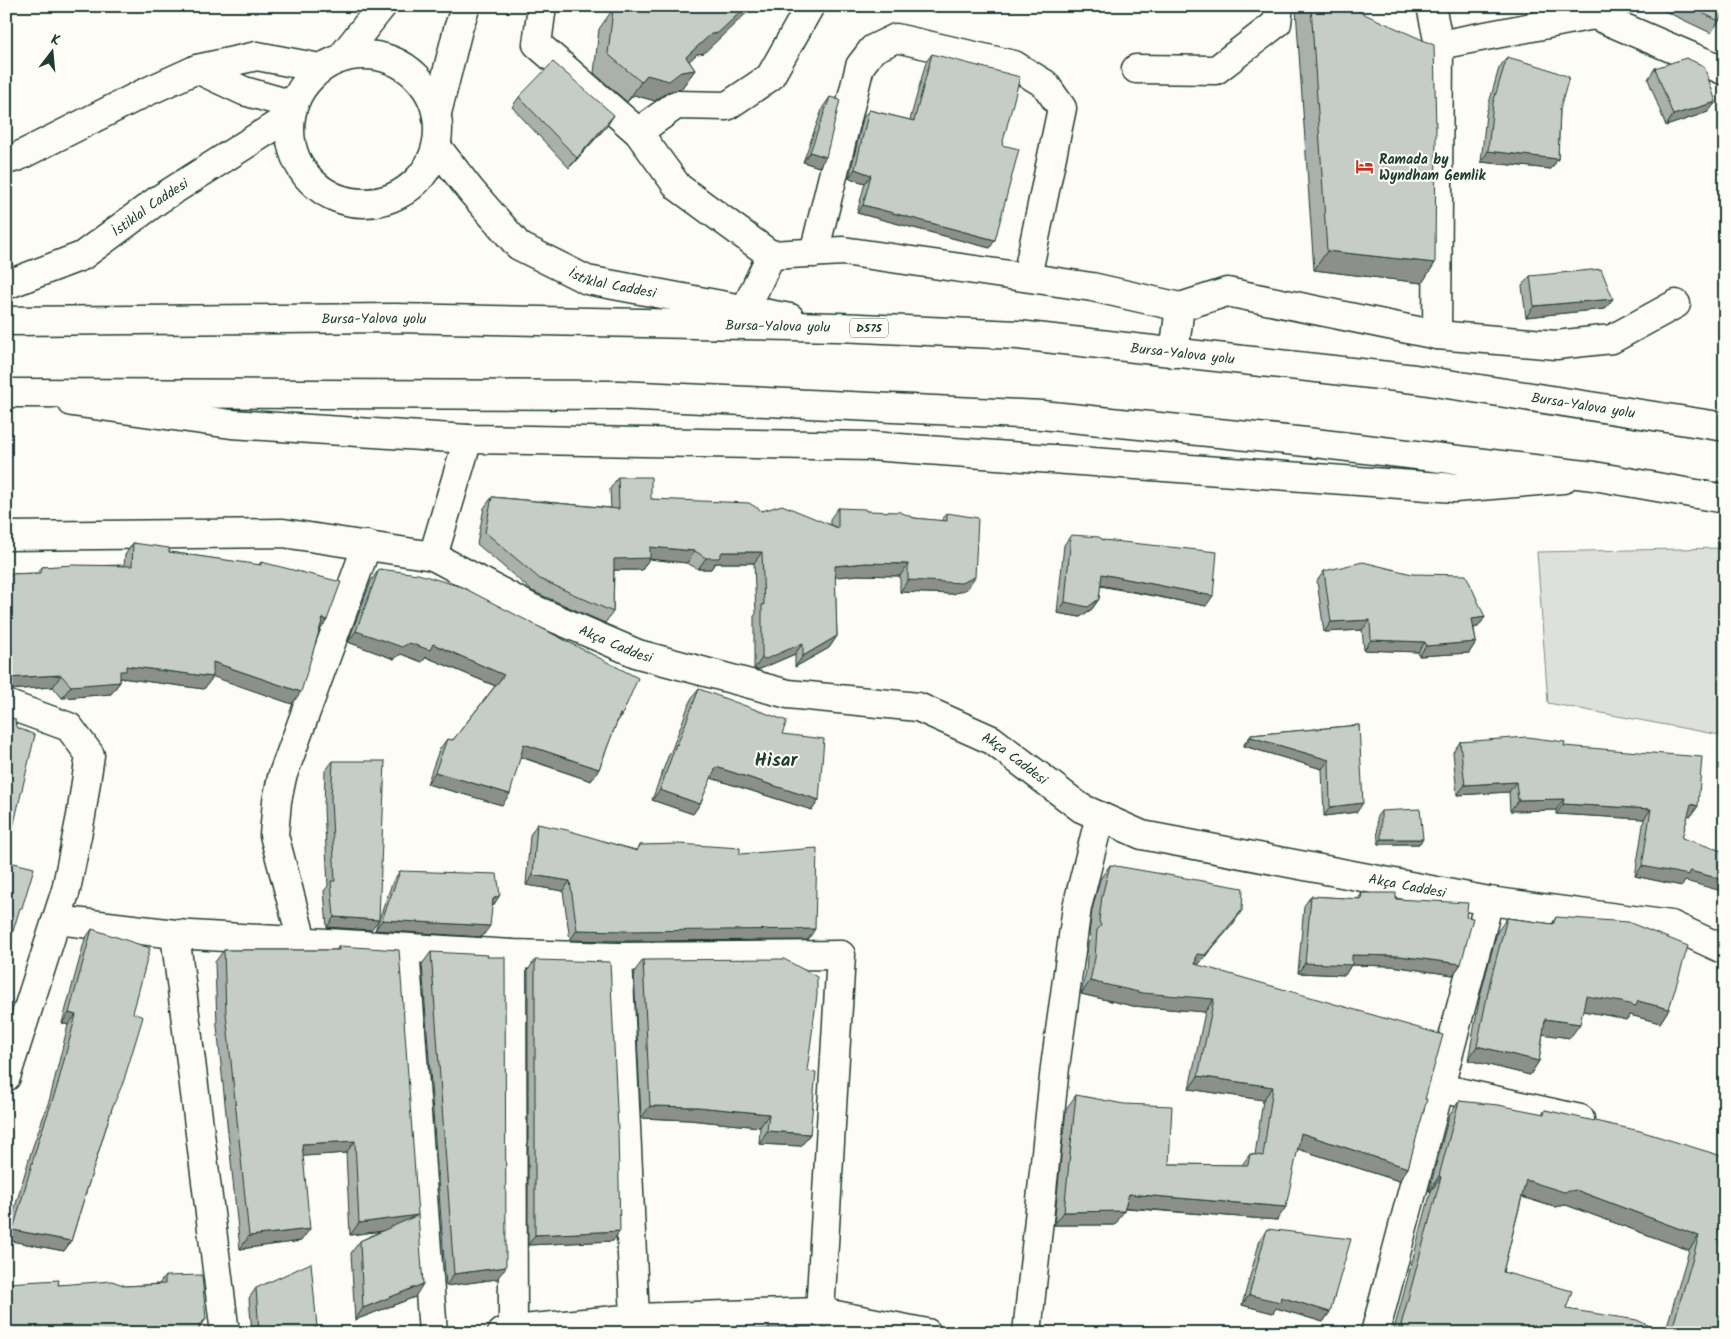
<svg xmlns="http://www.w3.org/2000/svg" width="1731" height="1339" viewBox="0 0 1731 1339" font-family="Kalam,sans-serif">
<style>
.green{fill:#dde0db;stroke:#7e8e88}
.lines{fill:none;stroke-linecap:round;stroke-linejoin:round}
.minor-casing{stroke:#1f3d34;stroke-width:31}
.major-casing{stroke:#1f3d34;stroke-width:31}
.highway-casing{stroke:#1f3d34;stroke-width:31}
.minor{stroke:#fdfcf7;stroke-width:28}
.major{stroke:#fdfcf7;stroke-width:28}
.highway{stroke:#fdfcf7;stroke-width:28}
.wall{fill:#aab0ab;stroke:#1f3d34;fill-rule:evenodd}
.shaded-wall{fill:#8b908b;stroke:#1f3d34}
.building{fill:#c6cdc7;stroke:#1f3d34}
.labels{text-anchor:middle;stroke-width:4;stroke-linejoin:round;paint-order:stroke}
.shield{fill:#fdfcf7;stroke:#62766e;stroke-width:1}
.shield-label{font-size:12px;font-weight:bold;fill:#1f3d34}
.poi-label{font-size:14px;font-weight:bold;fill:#1f3d34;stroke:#fdfcf7;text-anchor:start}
.street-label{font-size:14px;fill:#1f3d34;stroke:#fdfcf7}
.district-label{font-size:19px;font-weight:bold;fill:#1f3d34;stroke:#fdfcf7}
</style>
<rect width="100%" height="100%" fill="#fdfcf7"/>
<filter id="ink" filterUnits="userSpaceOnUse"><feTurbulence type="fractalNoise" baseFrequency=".02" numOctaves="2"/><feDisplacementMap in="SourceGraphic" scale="10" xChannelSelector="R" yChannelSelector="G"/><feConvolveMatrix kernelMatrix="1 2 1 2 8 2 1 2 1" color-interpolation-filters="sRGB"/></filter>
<g filter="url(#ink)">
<path class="green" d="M1725,548V736L1548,703L1537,552Z"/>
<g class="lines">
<defs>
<g id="minor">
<path d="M542,6L537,44L638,132L678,187L771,255L745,310L726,324"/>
<path d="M1431,6L1439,45L1594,15L1725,71"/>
<path d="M197,69L244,91L293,105"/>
<path d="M1136,69L1216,70L1277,23L1279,6"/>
<path d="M638,132L676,105L727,106L770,77L810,6"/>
<path d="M6,160L17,157L144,93L197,69L257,56L320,68"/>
<path d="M814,253L860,66L873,49L896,38L1014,65L1045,84L1062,108L1027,277"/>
<path d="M771,255L843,251L1092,287L1180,307"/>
<path d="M1437,335L1556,345L1612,339L1676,304"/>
<path d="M1174,353L1180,307L1227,292L1437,335L1439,45"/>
<path id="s1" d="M6,536L283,533L433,556L531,608L638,654L788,694L918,707L992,740L1081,808L1142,835L1489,901L1671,925L1725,950"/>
<path d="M433,556L468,439"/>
<path d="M6,704L69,727L90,755L81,816L66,890L6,1077"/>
<path d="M57,920L175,934L512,954L618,957L841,955L820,1312"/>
<path d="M175,934L225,1333"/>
<path d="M302,941L274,835L277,801L282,777L367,545"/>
<path d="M405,948L433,1333"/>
<path d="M512,954L513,1330"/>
<path d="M618,957L635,1318"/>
<path d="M1440,1088L1580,1119"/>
<path d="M502,1333L513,1330L635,1318L820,1312L927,1333"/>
<path d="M1027,1333L1055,1067L1077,907L1100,816"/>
<path d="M1375,1333L1489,901"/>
</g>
<g id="major">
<circle cx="364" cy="129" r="74"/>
<path d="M341,58L382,6"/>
<path d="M437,113L458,29L466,6"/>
<path id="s2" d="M437,147L471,191L519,246L587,280L790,318"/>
<path id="s3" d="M6,285L82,256L158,200L289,117"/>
<path d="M72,402L231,424L468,439L871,446L1455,488L1563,479"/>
</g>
<g id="highway">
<path id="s4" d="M6,321L395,318L838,327L1018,335L1415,379L1725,427"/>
<path d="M6,393L619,395L1042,415L1306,442L1594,476L1725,499"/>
</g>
</defs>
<use href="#minor" class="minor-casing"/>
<use href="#major" class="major-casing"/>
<use href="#highway" class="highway-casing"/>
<use href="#minor" class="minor"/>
<use href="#major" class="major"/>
<use href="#highway" class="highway"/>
</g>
<g class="wall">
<path d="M1299,6H1346L1435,263L1422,283L1314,270L1296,10Z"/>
<path d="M1654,6H1725L1719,21L1711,33Z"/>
<path d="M613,9L704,53L697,54L689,61L695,70L681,89L667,92L655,101L634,95L627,102L594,73L599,29Z"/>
<path d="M932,54L1002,145L990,248L857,213L865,183L849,178L863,118L869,110L910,120L926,62Z"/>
<path d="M1507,57L1560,109L1558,159L1551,169L1481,162L1486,114L1499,68Z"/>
<path d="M1655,68L1716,102L1708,112L1666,126L1648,79Z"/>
<path d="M519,97L607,126L569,168L512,107Z"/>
<path d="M830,97L819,167L803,162L823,107Z"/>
<path d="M1530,276L1605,309L1526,317L1522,286Z"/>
<path d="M618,477L651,499L762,511L830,525V519L838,508L866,511L914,518L941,521L947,513L967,589L953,594L900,592V576L858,575L835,577L837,636L829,648L795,667V654L758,670L754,669V616L756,614L754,563H715L711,569H698L687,563L649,559L642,570H614L613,612L605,623L532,591L477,544L484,508L492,497L611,508L610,489Z"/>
<path d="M1071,535L1206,606L1100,586L1099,599L1092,609L1080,617L1057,613L1064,545Z"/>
<path d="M133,543L169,552L258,565L261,562L327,620L319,631L292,704L213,676L204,689L121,678L120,680V682L111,694L62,698L53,687L6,690V574L38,573L42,567L124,565L125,555Z"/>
<path d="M379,569L622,715L616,724L599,769L591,781L520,757L502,805L427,784L439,750L447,739L453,740L495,686L426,657L422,662L401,654L394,659L348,642L371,581Z"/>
<path d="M1324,571L1485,617L1478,627L1474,628L1476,642L1469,653L1419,656L1418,652L1364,650L1362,630L1324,632L1317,581Z"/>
<path d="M699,689L782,734L819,800L812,810L711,778L700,804L693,814L652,800L669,754L672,749L691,699Z"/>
<path d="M1359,725L1357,812L1324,816L1322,769L1244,746V744L1251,735Z"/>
<path d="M1460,742L1564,746L1698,806L1691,816L1688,815L1682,838L1685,881L1682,886L1635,876L1644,819L1556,814V810L1510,811L1509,792L1457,795L1453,752Z"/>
<path d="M333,761L371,930L327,927L324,891L328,886L324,809L325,771Z"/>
<path d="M1381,811L1423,839L1419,844H1378L1377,816Z"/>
<path d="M537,824L636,850L640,845L740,854L808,940L618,941L570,940L563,891L526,885L530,835Z"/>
<path d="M1110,865L1242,910L1233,924L1198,965L1425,1099L1408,1168L1399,1181L1298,1149L1277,1220L1125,1208L1115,1225H1054L1066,1109L1076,1095L1169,1164L1242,1165L1250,1154L1255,1155L1263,1100L1189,1089L1205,1012L1133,1006L1081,994L1086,971L1088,943L1091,939L1089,934L1092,910L1100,879Z"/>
<path d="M400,871L493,906H492L482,937L375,930L393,881Z"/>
<path d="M1362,893L1396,899L1461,964L1453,975L1392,966L1351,965L1345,975L1298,973L1304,906L1311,896L1358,899Z"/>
<path d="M1556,917L1669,1009L1660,1023L1630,1015L1626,1020L1611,1016L1583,1011L1570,1038L1543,1034L1539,1061L1530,1075L1468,1060L1480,996L1497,932L1507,918L1552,924Z"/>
<path d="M92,929L133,1013L112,1108L71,1241L64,1251L6,1240V1238L32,1149L50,1098L68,1025L62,1023L85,939Z"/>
<path d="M339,946L415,1297L355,1320L351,1253L360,1241L381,1231L350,1235L346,1153L303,1156L301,1241L240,1249L217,1026L215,962L224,950H336Z"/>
<path d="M431,952L497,1279L446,1286L422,964Z"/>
<path d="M535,960L613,1241L528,1245V970Z"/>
<path d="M643,960L807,1071L810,1134L801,1146L759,1144L760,1127L689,1120L641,1118L634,972Z"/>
<path d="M1459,1101L1542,1114L1545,1110L1725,1157V1333H1393L1431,1191H1429L1449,1116ZM1522,1197L1554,1207L1566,1205L1689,1250L1665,1333L1566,1309L1503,1272Z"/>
<path d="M1267,1229L1330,1312L1323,1322L1276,1308L1273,1313L1242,1305L1260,1240Z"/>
<path d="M165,1276L199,1329L58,1285L126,1286L159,1284Z"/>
<path d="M256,1288L313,1333H252L249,1298Z"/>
</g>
<g class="shaded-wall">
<path d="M747,6H754L704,53L697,54L672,77L686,57L711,34Z"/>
<path d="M695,70L681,89L667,92L655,101L634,95L627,102L641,82L647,75L681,72Z"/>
<path d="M1716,102L1708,112L1666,126L1673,115Z"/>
<path d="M614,115L607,126L569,168L577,158Z"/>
<path d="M1488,151L1558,159L1551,169L1481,162Z"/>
<path d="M810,152L826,157L819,167L803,162Z"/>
<path d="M855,169L871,175L865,183L849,178Z"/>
<path d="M863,205L995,240L990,248L857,213Z"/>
<path d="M1327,251L1435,263L1422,283L1314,270Z"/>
<path d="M1613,299L1605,309L1526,317L1534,306Z"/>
<path d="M650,547L695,551L687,563L649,559L642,570H607L614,559Z"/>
<path d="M722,552H762L754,563H715L711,569H698L706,558Z"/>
<path d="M866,563L908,564L900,576L858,575L827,578L835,566Z"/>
<path d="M1102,574L1213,596L1206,606L1095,584Z"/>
<path d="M975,577L967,589L953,594L900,592L908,580Z"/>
<path d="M1099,599L1092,609L1080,617L1057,613L1065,602Z"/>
<path d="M1485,617L1478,627L1465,629L1472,619Z"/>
<path d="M323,618L327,620L319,632Z"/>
<path d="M1370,620L1362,630L1324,632L1331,622Z"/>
<path d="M356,631L409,643L433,644L504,675L496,686L426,657L422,662L401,654L394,659L348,642Z"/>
<path d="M837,636L829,648L795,667L803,656Z"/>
<path d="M1371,640L1425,642L1418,652L1364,650Z"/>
<path d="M1476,642L1469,653L1419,656L1426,646Z"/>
<path d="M803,643L795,654L758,670L754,669L762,658Z"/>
<path d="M213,662L301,692L292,704L205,674Z"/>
<path d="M126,666L213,677L204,689L121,678L118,683L120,682L111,694L62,698L71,686L120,671Z"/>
<path d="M61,675L53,687L6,690V678Z"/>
<path d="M620,714L622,715L614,726Z"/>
<path d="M1251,737L1329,760L1322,769L1244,746Z"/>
<path d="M524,744L599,769L591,781L516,755Z"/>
<path d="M716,767L819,800L812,810L708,777Z"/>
<path d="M435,772L510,794L502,805L427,784Z"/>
<path d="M1516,782L1509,792L1457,795L1465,785Z"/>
<path d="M660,790L700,804L693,814L652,800Z"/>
<path d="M1564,799L1556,810L1510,811L1518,800Z"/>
<path d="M1363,803L1357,812L1324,816L1330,807Z"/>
<path d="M1563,804L1651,809L1644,819L1556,814Z"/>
<path d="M1691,804L1698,806L1691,816L1684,815Z"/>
<path d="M1381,839H1423L1419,844H1378Z"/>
<path d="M1642,866L1690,871L1725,880V892L1685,881L1682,886L1635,876Z"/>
<path d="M533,875L570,881L563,891L526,885Z"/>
<path d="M500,895L493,906L486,909L493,899Z"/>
<path d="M1242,910L1233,924L1195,968L1197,954Z"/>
<path d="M334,917L379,920L371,930L327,927Z"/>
<path d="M382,920L490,926L482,937L375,930Z"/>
<path d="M815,929L808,940L618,941L570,940L577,930Z"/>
<path d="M1352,955L1400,956L1461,964L1453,975L1392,966L1351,965L1345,975L1298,973L1305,963Z"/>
<path d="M1090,981L1214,999L1205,1012L1133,1006L1081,994Z"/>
<path d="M1586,996L1638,1001L1669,1009L1660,1023L1630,1015L1626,1020L1611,1016L1577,1010Z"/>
<path d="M69,1013L76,1015L68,1025L62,1023Z"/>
<path d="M1545,1019L1580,1024L1570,1038L1535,1033Z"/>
<path d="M1477,1046L1539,1061L1530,1075L1468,1060Z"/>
<path d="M1198,1076L1273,1087L1263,1100L1189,1089Z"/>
<path d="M650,1106L698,1107L769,1114L760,1127L689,1120L641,1118Z"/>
<path d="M767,1131L810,1134L801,1146L759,1144Z"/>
<path d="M1301,1133L1408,1168L1399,1181L1292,1147Z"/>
<path d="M355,1141L346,1153L293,1157L302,1144Z"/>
<path d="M1439,1176L1441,1177L1431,1191H1429Z"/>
<path d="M1526,1180L1576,1190L1699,1236L1689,1250L1566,1205L1554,1207L1516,1195Z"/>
<path d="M1129,1194L1286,1207L1277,1220L1120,1207Z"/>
<path d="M1124,1211L1115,1225H1054L1064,1212Z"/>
<path d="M418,1215L409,1228L350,1235L359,1223Z"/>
<path d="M310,1229L301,1241L240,1249L249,1236Z"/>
<path d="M13,1230L71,1241L64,1251L6,1240Z"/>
<path d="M620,1231L613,1241L528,1245L535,1235Z"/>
<path d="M506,1267L497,1279L446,1286L454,1274Z"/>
<path d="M423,1284L415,1297L355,1320L363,1308Z"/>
<path d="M1249,1295L1281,1297L1330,1312L1323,1322L1276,1308L1273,1313L1242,1305Z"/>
<path d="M206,1319L199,1329V1325Z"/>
<path d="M1401,1325L1404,1326L1399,1333H1396Z"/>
<path d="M317,1327L313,1333H301Z"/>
<path d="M259,1331L271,1333H258Z"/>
</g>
<g class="building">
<path d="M625,6H747L718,33L711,34L686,57L695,70L681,72L669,81L647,75L641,82L608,54L613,9Z"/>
<path d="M1311,6H1346L1434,45L1436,129L1435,263L1327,251Z"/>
<path d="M1688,6H1725V9L1719,21Z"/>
<path d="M932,54L1020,77L1002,145L1019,149L995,240L863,205L871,175L855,169L869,110L914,121Z"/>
<path d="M1507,57L1543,67L1569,77L1560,109L1558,159L1488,151L1493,103Z"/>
<path d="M1686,58L1704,66L1716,102L1673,115L1655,68Z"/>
<path d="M553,62L614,115L577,158L519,97Z"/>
<path d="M830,97L840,100L826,157L810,152Z"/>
<path d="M1601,269L1613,299L1534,306L1530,276Z"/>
<path d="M618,477H651V499L749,503L762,511L782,505L838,528V508L865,509L866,511L900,512L914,518L947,521V513L978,518L975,577L961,583L908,580V564L866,563L835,566L837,636L803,656V643L766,659L762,658V605H764L762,552H722L719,558H706L695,551L650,547V558L614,559L613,612L540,579L485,532L492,497L619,509Z"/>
<path d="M1071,535L1099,537L1103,540L1217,552L1213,596L1102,574L1099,599L1088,607L1065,602Z"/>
<path d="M133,543L169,548V552L261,565V562L341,582L327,620L323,618L301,692L213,662V677L126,666V671H120V682L71,686L61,675L6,678V574L41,573L42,567L72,565L132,566Z"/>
<path d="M1363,562L1412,574L1466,575L1485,617L1472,619L1476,642L1426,646L1425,642L1371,640L1370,620L1331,622L1324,571Z"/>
<path d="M379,569L418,574L462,587L638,678L622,715L620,714L599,769L524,744L510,794L435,772L447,739L453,740L504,675L433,644L430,650L409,643L402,647L356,631Z"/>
<path d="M699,689L787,721L782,734L824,739L819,800L716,767L700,804L660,790L676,744L677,745Z"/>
<path d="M6,717L15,719L16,727L35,735L6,857Z"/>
<path d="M1359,725L1363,803L1330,807L1329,760L1251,737V735Z"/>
<path d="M1527,737L1565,742L1564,746L1702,757L1698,806L1691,804L1682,838L1725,852V880L1690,871L1689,875L1642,866L1651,809L1563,804L1564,799L1518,800L1516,782L1465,785L1460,742Z"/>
<path d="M333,761H385L379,920L334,917L331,881H335L331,799Z"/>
<path d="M1420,809L1423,839H1381V811Z"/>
<path d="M537,824L567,830L637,851L640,845L678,844L740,848V854L817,848L815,929L625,931L577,930L570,881L533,875Z"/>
<path d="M6,861L34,868L22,908H20L6,954Z"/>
<path d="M1110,865L1243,888L1242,910L1205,955L1197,954L1195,964L1443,1035L1425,1099H1427L1408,1168L1301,1133L1286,1207L1129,1194L1124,1211L1064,1212L1076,1095L1124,1104L1172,1106L1169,1164L1248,1165L1250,1154L1263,1156L1273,1087L1198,1076L1214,999L1143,993L1090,981L1095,958L1097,930L1101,926L1099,921L1102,896Z"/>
<path d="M400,871L497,874L500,895L493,899L490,926L382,920Z"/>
<path d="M1362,893H1396V899L1468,903L1466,917L1473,918L1461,964L1400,956L1352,955V965L1305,963L1311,896L1361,899Z"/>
<path d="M1556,917L1628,922L1688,946L1669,1009L1638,1001L1636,1006L1621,1002L1586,996L1580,1024L1545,1019L1539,1061L1477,1046L1490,982L1507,918L1553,924Z"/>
<path d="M92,929L150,948L133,1013L143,1017L123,1083L112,1108L71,1241L13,1230L39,1139L57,1087L76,1015L69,1013Z"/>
<path d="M339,946L399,950L423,1284L363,1308L360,1241L418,1215L359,1223L355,1141L302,1144L310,1229L249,1236L226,1013L224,950H339Z"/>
<path d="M431,952L488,955L487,957H505L506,1267L454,1274Z"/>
<path d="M784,959L817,977V995L807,1071L816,1072L810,1134L767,1131L769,1114L698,1107L650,1106L643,960Z"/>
<path d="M535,960L610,962L618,1130L620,1231L535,1235Z"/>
<path d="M1459,1101L1498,1105L1544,1114L1545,1110L1640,1131L1725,1157V1333H1671L1699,1236L1576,1190L1564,1192L1526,1180L1503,1272L1572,1291L1566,1309L1637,1320L1665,1333H1402L1404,1326L1401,1325L1441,1177L1439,1176Z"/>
<path d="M1267,1229L1351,1239L1330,1312L1281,1297L1280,1302L1249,1295Z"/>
<path d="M311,1263L317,1327L301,1333H271L259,1331L256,1288Z"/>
<path d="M202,1275L206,1319L199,1325V1333H6V1283L59,1280L58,1285L112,1281L126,1286L165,1284V1276Z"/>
</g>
</g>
<defs>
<symbol id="hotel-bare" viewBox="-9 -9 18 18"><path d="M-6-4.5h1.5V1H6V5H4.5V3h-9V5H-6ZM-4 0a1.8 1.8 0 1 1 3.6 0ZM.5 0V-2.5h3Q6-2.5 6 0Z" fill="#c8321e" stroke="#fdfcf7" stroke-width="2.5" paint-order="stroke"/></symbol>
</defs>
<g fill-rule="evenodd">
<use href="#hotel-bare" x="1352" y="154" width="25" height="25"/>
</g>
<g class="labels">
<rect class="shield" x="850" y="318.5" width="38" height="19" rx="4"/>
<g class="shield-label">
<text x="869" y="332">D575</text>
</g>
<g class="poi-label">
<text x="1379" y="164">Ramada by<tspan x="1379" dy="16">Wyndham Gemlik</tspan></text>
</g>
<g class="street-label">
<text dy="5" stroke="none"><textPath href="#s3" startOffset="165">İstiklal Caddesi</textPath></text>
<text dy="5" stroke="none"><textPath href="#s2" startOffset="230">İstiklal Caddesi</textPath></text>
<text dy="5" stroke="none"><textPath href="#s4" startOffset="368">Bursa-Yalova yolu</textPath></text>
<text dy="5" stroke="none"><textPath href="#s4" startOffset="772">Bursa-Yalova yolu</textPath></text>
<text dy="5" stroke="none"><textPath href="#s4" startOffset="1178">Bursa-Yalova yolu</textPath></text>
<text dy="5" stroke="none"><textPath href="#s4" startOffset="1582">Bursa-Yalova yolu</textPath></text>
<text dy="5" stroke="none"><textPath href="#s1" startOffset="632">Akça Caddesi</textPath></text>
<text dy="5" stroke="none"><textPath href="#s1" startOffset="1052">Akça Caddesi</textPath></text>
<text dy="5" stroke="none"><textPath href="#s1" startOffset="1472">Akça Caddesi</textPath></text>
</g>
<g class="district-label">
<text x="776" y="766">Hisar</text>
</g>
</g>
<rect width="1731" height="1339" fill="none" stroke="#fdfcf7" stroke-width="25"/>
<rect x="12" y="12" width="1706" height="1314" fill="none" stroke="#1f3d34" stroke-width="2" filter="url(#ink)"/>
<g transform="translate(52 52) rotate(16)" stroke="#fdfcf7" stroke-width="4" paint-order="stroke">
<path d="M0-4L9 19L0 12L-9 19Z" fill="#1f3d34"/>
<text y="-8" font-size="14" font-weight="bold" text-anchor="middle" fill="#1f3d34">K</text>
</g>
</svg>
